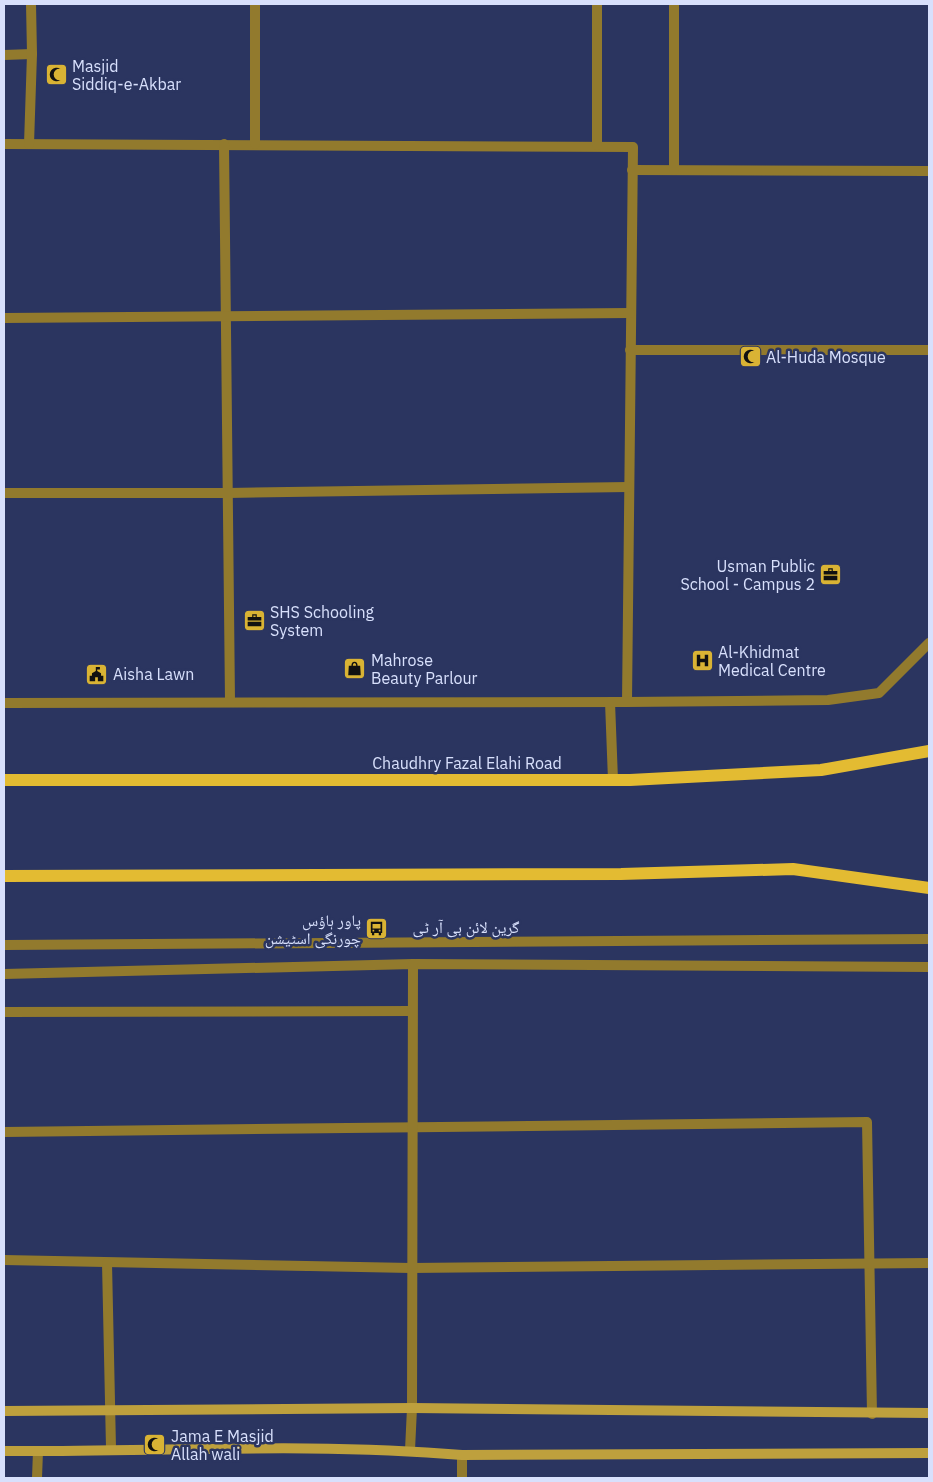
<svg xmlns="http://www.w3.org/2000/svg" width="933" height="1482" viewBox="0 0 933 1482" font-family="'IBM Plex Sans','Noto Naskh Arabic',sans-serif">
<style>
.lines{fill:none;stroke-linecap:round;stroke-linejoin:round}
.lane{stroke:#927a2d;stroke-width:10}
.street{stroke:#927a2d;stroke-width:10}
.secondary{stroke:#bea03d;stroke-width:10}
.primary{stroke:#e3bb32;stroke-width:12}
.labels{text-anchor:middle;stroke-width:5;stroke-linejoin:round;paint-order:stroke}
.poi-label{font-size:16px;fill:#d8e0fc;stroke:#2b3560;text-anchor:start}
.street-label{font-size:16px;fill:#d8e0fc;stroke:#2b3560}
</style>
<rect width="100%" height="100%" fill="#2b3560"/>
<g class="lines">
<g class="lane">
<path d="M610,702L613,780"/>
<path d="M4,945L929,939"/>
<path d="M4,1012L412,1011"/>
</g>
<g class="street">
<path d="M4,55L32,54"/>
<path d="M4,144L633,147L627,702"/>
<path d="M29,144L32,54L31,4"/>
<path d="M224,144L230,701"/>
<path d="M255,144V4"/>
<path d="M597,145V4"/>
<path d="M632,170L929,171"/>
<path d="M674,170V4"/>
<path d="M4,318L630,313"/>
<path d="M630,350H929"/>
<path d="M4,493H228L628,487"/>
<path d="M4,703L627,702L828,700L879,693L929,643"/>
<path d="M4,974L413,964L929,967"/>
<path d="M4,1132L867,1122L872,1414"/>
<path d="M4,1260L411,1268L929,1263"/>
<path d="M107,1263L111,1448"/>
<path d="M410,1450L412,1408L413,964"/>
<path d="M37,1478L38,1451"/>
<path d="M462,1478V1455"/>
</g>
<g class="secondary">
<path d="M4,1411L412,1408L929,1413"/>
<path d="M4,1451C156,1452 310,1442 462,1455L929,1453"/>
</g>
<g class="primary">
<path d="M4,780H630L821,770L929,751"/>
<path d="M4,876L621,874L793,869L929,888"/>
</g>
</g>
<defs>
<symbol id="mosque-square" viewBox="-11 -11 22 22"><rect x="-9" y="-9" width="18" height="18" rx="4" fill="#d9b334" stroke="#2b3560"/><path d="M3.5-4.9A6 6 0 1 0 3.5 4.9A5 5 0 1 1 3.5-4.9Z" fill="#111"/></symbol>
<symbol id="office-square" viewBox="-11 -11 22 22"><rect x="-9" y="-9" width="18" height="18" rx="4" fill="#d9b334" stroke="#2b3560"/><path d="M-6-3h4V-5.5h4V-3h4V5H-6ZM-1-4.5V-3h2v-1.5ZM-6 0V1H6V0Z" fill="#111"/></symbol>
<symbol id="hospital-square" viewBox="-11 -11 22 22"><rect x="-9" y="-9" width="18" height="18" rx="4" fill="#d9b334" stroke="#2b3560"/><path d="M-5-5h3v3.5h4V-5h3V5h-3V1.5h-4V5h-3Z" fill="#111"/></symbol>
<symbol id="shop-square" viewBox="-11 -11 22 22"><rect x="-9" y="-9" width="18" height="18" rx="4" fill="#d9b334" stroke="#2b3560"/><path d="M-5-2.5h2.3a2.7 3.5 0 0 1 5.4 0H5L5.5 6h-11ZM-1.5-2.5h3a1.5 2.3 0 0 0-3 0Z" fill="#111"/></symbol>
<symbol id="civic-square" viewBox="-11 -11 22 22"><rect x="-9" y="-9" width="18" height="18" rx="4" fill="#d9b334" stroke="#2b3560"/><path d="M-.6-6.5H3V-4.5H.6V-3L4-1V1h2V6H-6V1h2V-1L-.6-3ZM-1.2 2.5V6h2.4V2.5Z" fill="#111"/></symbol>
<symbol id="bus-square" viewBox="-11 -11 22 22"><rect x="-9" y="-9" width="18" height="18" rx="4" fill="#d9b334" stroke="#2b3560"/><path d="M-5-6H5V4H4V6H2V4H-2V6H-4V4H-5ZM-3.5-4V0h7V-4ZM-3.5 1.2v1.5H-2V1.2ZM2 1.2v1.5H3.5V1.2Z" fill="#111"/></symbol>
</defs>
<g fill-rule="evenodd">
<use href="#mosque-square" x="44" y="62" width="25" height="25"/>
<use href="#mosque-square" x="738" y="344" width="25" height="25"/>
<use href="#office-square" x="818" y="562" width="25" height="25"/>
<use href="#office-square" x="242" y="608" width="25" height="25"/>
<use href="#hospital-square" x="690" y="648" width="25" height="25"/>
<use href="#shop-square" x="342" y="656" width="25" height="25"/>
<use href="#civic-square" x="84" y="662" width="25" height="25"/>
<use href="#bus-square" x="364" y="916" width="25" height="25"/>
<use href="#mosque-square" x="142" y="1432" width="25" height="25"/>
</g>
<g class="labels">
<g class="poi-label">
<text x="72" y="72">Masjid<tspan x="72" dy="18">Siddiq-e-Akbar</tspan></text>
<text x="766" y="363">Al-Huda Mosque</text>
<text x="815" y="572" text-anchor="end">Usman Public<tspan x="815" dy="18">School - Campus 2</tspan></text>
<text x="270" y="618">SHS Schooling<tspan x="270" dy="18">System</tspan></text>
<text x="718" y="658">Al-Khidmat<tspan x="718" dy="18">Medical Centre</tspan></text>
<text x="371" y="666">Mahrose<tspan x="371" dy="18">Beauty Parlour</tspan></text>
<text x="113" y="680">Aisha Lawn</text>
<text x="361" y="926" text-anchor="end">پاور ہاؤس<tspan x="361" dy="18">چورنگی اسٹیشن</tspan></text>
<text x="171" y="1442">Jama E Masjid<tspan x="171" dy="18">Allah wali</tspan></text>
</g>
<g class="street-label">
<text x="467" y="769">Chaudhry Fazal Elahi Road</text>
<text x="466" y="933">گرین لائن بی آر ٹی</text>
</g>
</g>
<rect width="933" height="1482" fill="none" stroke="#d8e0fc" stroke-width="10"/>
</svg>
